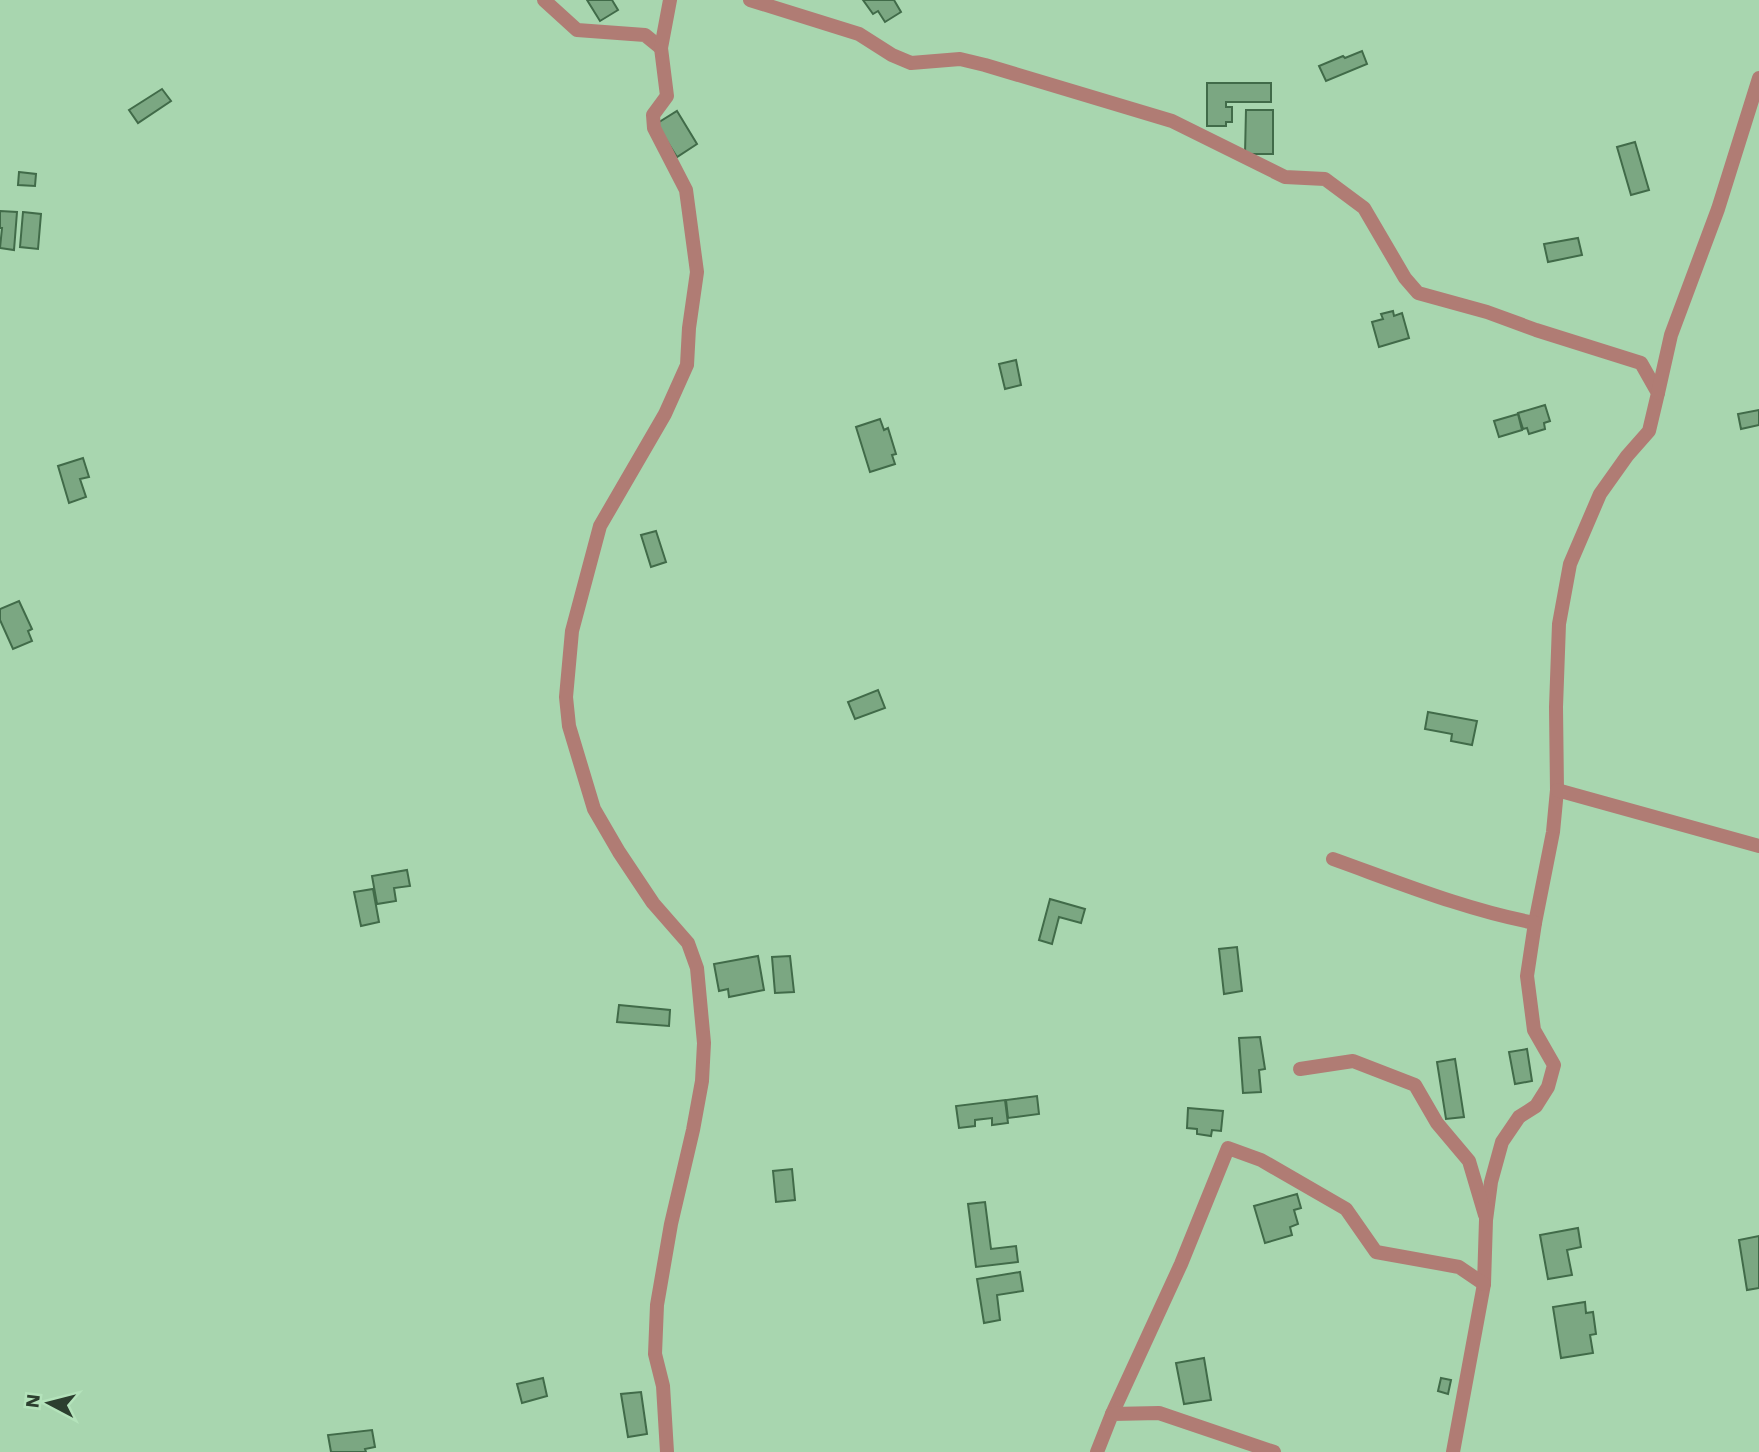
<svg xmlns="http://www.w3.org/2000/svg" width="1759" height="1452" viewBox="0 0 1759 1452" font-family="'Work Sans',sans-serif">
<style>
.building{fill:#7ba782;stroke:#416b49;stroke-width:2}
.lines{fill:none;stroke-linecap:round;stroke-linejoin:round}
.street{stroke:#b07c74;stroke-width:14}
</style>
<rect width="100%" height="100%" fill="#a8d6af"/>
<g class="building">
<path d="M587,0H612L618,10L600,21Z"/>
<path d="M863,0H894L901,12L885,22L878,11L873,14Z"/>
<path d="M1362,51L1367,64L1326,81L1319,66L1343,56L1345,58Z"/>
<path d="M1207,83H1271V102H1226V107H1232V122H1226V126H1207Z"/>
<path d="M162,89L171,101L138,123L129,110Z"/>
<path d="M1246,110H1273V154H1245Z"/>
<path d="M677,111L697,144L677,157L656,124Z"/>
<path d="M1635,142L1649,190L1631,195L1617,147Z"/>
<path d="M19,172L36,174L35,186L18,185Z"/>
<path d="M0,211L17,212L14,250L0,248L2,228H0Z"/>
<path d="M23,212L41,214L38,249L20,247Z"/>
<path d="M1578,238L1582,255L1548,262L1544,244Z"/>
<path d="M1393,311L1394,316L1402,313L1409,338L1379,347L1372,322L1383,319L1381,314Z"/>
<path d="M1016,360L1021,385L1005,389L999,364Z"/>
<path d="M1545,405L1550,421L1544,423L1545,429L1529,434L1527,428L1523,429L1518,413Z"/>
<path d="M1759,410V425L1741,429L1738,414Z"/>
<path d="M1518,414L1522,430L1499,437L1494,421Z"/>
<path d="M880,419L884,430L888,428L896,454L892,455L895,464L870,472L856,427Z"/>
<path d="M83,458L89,477L80,479L86,497L69,503L58,466Z"/>
<path d="M656,531L666,562L651,567L641,535Z"/>
<path d="M19,601L32,629L28,631L32,641L13,649L0,620V609Z"/>
<path d="M878,690L885,708L855,719L848,702Z"/>
<path d="M1428,712L1477,721L1472,745L1451,741L1452,734L1425,729Z"/>
<path d="M407,870L410,886L394,888L396,901L377,904L372,876Z"/>
<path d="M373,889L379,922L361,926L354,892Z"/>
<path d="M1050,899L1085,909L1081,923L1059,917L1052,944L1039,940Z"/>
<path d="M1237,947L1242,991L1224,994L1219,949Z"/>
<path d="M758,956L764,990L729,997L728,989L719,991L714,964Z"/>
<path d="M790,956L794,992L775,993L772,957Z"/>
<path d="M619,1005L670,1010L669,1026L617,1022Z"/>
<path d="M1260,1037L1265,1069L1259,1070L1261,1092L1243,1093L1239,1038Z"/>
<path d="M1527,1049L1532,1081L1515,1084L1509,1052Z"/>
<path d="M1455,1059L1464,1117L1446,1119L1437,1062Z"/>
<path d="M1037,1096L1039,1114L1008,1118L1006,1100Z"/>
<path d="M1005,1100L1008,1123L992,1125V1118L975,1120V1126L959,1128L956,1106Z"/>
<path d="M1188,1108L1223,1111L1221,1131L1212,1130L1211,1136L1197,1134V1129L1187,1128Z"/>
<path d="M792,1169L795,1200L776,1202L773,1171Z"/>
<path d="M1297,1194L1301,1208L1294,1210L1298,1224L1290,1227L1292,1235L1265,1243L1254,1206Z"/>
<path d="M985,1202L991,1249L1016,1246L1018,1262L976,1267L968,1204Z"/>
<path d="M1578,1228L1581,1247L1567,1250L1572,1275L1548,1279L1540,1235Z"/>
<path d="M1759,1236V1288L1747,1290L1739,1240Z"/>
<path d="M1020,1272L1023,1291L997,1295L1000,1320L984,1323L977,1279Z"/>
<path d="M1585,1302L1586,1313L1593,1312L1596,1334L1590,1335L1593,1353L1561,1358L1553,1307Z"/>
<path d="M1204,1358L1211,1400L1184,1404L1176,1363Z"/>
<path d="M543,1378L547,1396L522,1403L517,1384Z"/>
<path d="M1441,1378L1451,1380L1448,1394L1438,1391Z"/>
<path d="M641,1392L647,1434L628,1437L621,1394Z"/>
<path d="M372,1430L375,1447L365,1449L366,1452H331L328,1435Z"/>
</g>
<g class="lines">
<g class="street">
<path d="M544,0L577,30L645,35L661,48"/>
<path d="M750,0L859,34L892,55L911,63L960,59L985,65L1172,121L1285,177L1325,179L1364,208L1405,278L1418,293L1487,312L1536,330L1641,363L1658,393L1649,431L1627,456L1600,494L1570,564L1559,624L1556,707L1557,790L1553,832L1535,923"/>
<path d="M1658,393L1671,335L1718,209L1759,78"/>
<path d="M1557,790L1759,846"/>
<path d="M1333,859C1400,883 1466,910 1535,923L1527,976L1534,1030L1554,1065L1548,1087L1536,1106L1519,1117L1502,1142L1491,1182L1486,1220L1484,1284L1453,1452"/>
<path d="M1300,1069L1353,1061L1415,1085L1437,1123L1469,1161L1485,1215"/>
<path d="M1112,1414L1181,1264L1228,1148L1261,1160L1346,1209L1376,1252L1459,1267L1484,1284"/>
<path d="M667,1452L663,1386L655,1354L657,1305L671,1224L693,1130L702,1081L704,1043L697,968L688,943L653,903L619,852L594,809L569,726L566,697L572,631L600,526L665,414L687,365L689,328L697,272L686,190L654,128L653,115L667,96L661,48L670,0"/>
<path d="M1097,1452L1112,1414L1159,1413L1274,1452"/>
</g>
</g>
<g transform="translate(49 1403) rotate(277)" stroke="#b4e3bb" stroke-width="5" paint-order="stroke">
<path d="M0-5L12 26L0 18L-12 26Z" fill="#2c3f2f"/>
<text y="-10" font-size="19" font-weight="bold" text-anchor="middle" fill="#2c3f2f">N</text>
</g>
</svg>
